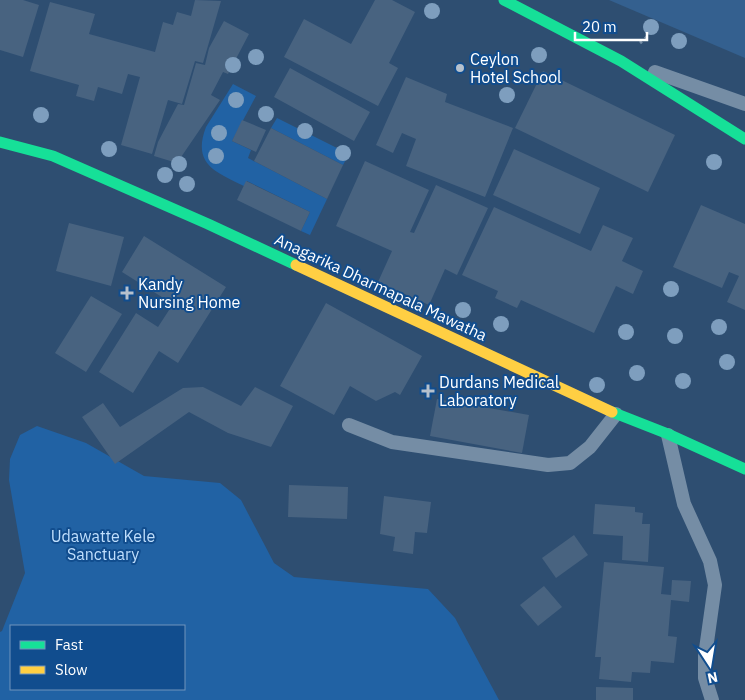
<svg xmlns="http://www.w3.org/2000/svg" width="745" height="700" viewBox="0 0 745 700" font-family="'IBM Plex Sans',sans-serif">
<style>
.green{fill:#2162a4;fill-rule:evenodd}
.water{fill:#34608f}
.building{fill:#486380}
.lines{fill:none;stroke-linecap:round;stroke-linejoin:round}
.path{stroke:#758da5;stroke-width:3;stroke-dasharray:2.5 4;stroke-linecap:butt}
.lane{stroke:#758da5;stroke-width:14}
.fast{stroke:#16e098;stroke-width:11}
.slow{stroke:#ffcf43;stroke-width:11}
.tree{fill:#7e9ebe}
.poi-dot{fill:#b6c1cd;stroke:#114d8e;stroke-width:2}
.labels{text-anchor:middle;stroke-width:4;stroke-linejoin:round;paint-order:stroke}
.poi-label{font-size:16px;fill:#fff;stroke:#114d8e;text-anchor:start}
.street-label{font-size:16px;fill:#fff;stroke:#114d8e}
.park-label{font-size:16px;fill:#c0dffd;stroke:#114d8e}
</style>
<rect width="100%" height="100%" fill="#2e4e71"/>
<g class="green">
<path d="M233,84L256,96L232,141L251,150L248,158L327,199L310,235L301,231L310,212L247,181L244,186C215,172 192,164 206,127Z"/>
<path d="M277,118L349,154L343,165L271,128Z"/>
<path d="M37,426L86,443L144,476L220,483L241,500L274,563L294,577L428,589L455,618L499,700H0V632L2,631L25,573L9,480L10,459L20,435ZM11,626H184V689H11Z"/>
</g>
<path class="water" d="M609,0H745V58Z"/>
<g class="building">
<path d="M0,0H23L39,5L23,57L0,50Z"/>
<path d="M195,0L221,1L203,63L195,61L182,104L168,100L152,154L121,145L140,77L128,74L122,94L98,87L94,101L76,96L79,85L30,71L50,2L95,14L89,34L155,52L163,22L173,25L177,12L191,16Z"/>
<path d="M375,0H392L415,12L389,63L398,68L378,106L284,57L304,19L351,44Z"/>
<path d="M224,21L249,34L228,74L223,72L211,95L220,100L177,163L154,156L158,142L178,104L184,105L196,63L205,65L209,48Z"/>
<path d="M290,68L370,112L354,141L274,97Z"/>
<path d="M543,71L675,135L648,192L515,128Z"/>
<path d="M406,77L447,94L445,102L513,128L485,197L406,166L416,139L402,133L393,153L376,145Z"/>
<path d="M242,120L266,130L256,152L232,141Z"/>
<path d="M271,128L343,165L327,199L254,161Z"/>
<path d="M514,149L600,188L580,234L493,195Z"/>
<path d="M365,161L429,190L410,232L414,233L436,185L488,208L457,275L445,269L429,305L378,282L392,251L336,226Z"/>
<path d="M246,181L310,212L301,231L237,200Z"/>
<path d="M701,205L745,224V310L727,302L739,276L729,272L722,288L673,267Z"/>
<path d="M494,207L591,251L603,225L633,238L622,261L643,271L633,294L616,286L594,333L521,300L517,308L495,298L498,291L462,275Z"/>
<path d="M69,223L124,237L111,286L56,271Z"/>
<path d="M144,236L226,287L178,363L159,351L133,393L99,372L136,313L158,327L173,304L122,272Z"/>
<path d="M91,296L122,314L86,372L55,353Z"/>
<path d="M326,303L422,356L400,395L395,392L376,401L350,386L334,415L280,386Z"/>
<path d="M203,387L241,406L255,387L293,406L271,447L228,433L189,412L115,464L82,417L103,403L120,427L183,388Z"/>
<path d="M437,399L529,415L522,453L430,436Z"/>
<path d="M289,485L348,487L347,519L288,517Z"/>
<path d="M384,496L431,502L427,533L415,532L413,554L393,551L395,537L380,534Z"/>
<path d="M595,504L635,507V512L643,513L642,524H650L648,562L622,560L623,536L593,534Z"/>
<path d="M574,535L588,555L556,578L542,558Z"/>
<path d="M604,562L664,567L661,594L671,595L672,580L691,581L689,602L671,600L668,636L677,637L674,663L651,661L650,673L632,672L631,682L599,679L601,657H595Z"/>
<path d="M544,586L562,607L538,626L520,605Z"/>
<path d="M596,687L633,688V700H596Z"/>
</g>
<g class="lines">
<path class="path" d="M640,43L648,36"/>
<g class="lane">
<path d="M655,72L745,104"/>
<path d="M349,425L392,442L548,465L570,463L590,447L616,414"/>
<path d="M668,435L684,504L710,561L715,585L705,656V678L712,700"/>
</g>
<g class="fast">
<path d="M504,0L621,61L745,139"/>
<path d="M0,142L53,156L208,224L296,265"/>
<path d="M612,412L668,434L745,469"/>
</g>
<path class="slow" d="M296,265L612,412"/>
</g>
<g class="tree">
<circle cx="432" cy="11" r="8"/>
<circle cx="651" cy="27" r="8"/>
<circle cx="679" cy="41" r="8"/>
<circle cx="539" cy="55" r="8"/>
<circle cx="256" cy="57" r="8"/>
<circle cx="233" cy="65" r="8"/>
<circle cx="507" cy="95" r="8"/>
<circle cx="236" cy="100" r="8"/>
<circle cx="266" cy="114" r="8"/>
<circle cx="41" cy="115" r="8"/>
<circle cx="305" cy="131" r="8"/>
<circle cx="219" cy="133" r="8"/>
<circle cx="109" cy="149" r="8"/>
<circle cx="343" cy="153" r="8"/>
<circle cx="216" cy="156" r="8"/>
<circle cx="714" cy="162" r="8"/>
<circle cx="179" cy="164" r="8"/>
<circle cx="165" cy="175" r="8"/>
<circle cx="187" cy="184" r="8"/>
<circle cx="671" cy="289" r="8"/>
<circle cx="463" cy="310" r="8"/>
<circle cx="501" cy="324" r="8"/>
<circle cx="719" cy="327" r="8"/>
<circle cx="626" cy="332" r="8"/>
<circle cx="675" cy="336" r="8"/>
<circle cx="727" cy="362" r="8"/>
<circle cx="637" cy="373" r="8"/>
<circle cx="683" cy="381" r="8"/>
<circle cx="597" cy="385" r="8"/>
</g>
<g class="poi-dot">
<circle cx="460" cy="68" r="5"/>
<path d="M124.5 285.5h5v5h5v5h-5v5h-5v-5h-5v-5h5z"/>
<path d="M425.5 383.5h5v5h5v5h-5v5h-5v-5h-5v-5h5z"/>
</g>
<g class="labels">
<g class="poi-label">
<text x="470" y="65">Ceylon<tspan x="470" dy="18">Hotel School</tspan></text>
<text x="138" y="290">Kandy<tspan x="138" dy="18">Nursing Home</tspan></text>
<text x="439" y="388">Durdans Medical<tspan x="439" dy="18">Laboratory</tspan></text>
</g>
<g class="street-label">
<text transform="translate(381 287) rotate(25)" y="6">Anagarika Dharmapala Mawatha</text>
</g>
<g class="park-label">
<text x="103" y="542">Udawatte Kele<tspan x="103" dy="18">Sanctuary</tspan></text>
</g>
</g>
<rect x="10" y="625" width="175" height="65" fill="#114d8e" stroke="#7094bb"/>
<rect x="20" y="641" width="25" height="8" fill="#16e098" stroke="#7094bb"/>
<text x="55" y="650" font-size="15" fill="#ffffff">Fast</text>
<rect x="20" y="666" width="25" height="8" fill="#ffcf43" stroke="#7094bb"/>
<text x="55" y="675" font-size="15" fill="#ffffff">Slow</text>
<g transform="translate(710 665) rotate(168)" stroke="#114d8e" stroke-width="4" paint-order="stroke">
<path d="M0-4L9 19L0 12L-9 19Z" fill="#ffffff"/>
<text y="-8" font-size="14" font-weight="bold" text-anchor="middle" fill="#ffffff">N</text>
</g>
<path d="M575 32v8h72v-8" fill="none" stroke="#ffffff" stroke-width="2.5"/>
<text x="582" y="32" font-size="15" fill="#ffffff" stroke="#114d8e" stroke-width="4" paint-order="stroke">20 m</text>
</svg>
